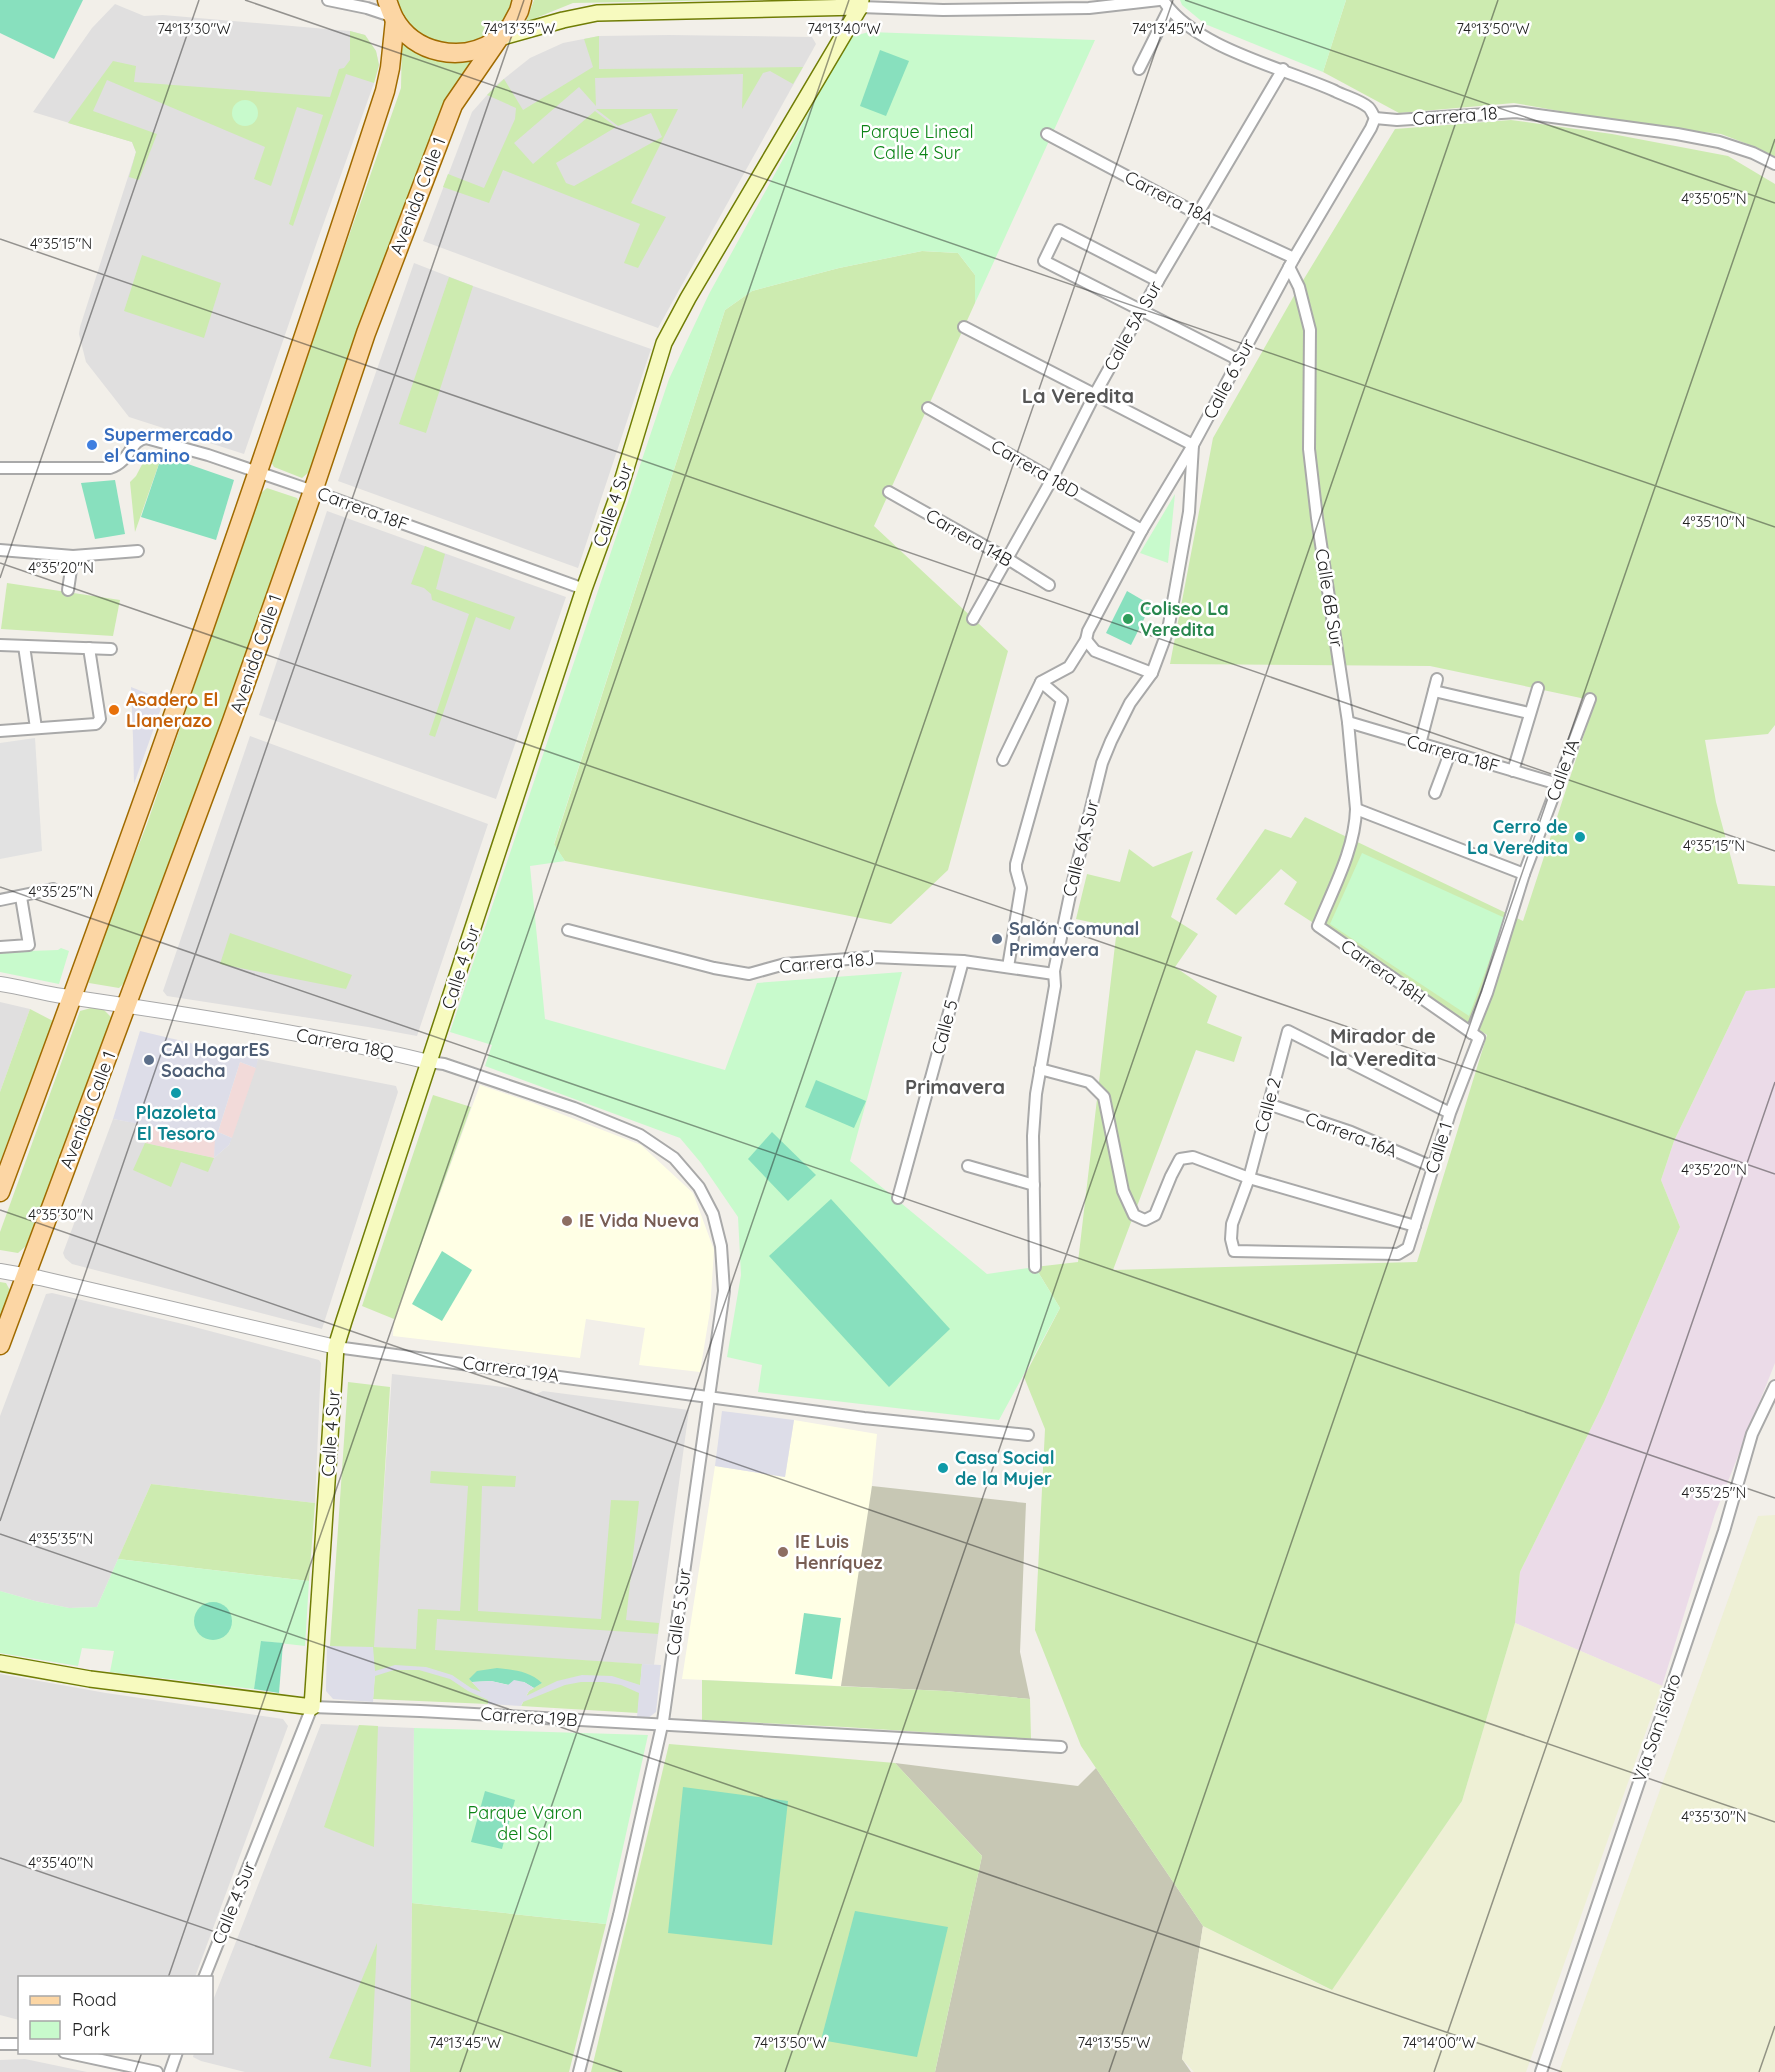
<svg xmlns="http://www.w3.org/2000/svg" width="1775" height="2072" viewBox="0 0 1775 2072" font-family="Quicksand,sans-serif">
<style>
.residential{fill:#e0dfdf}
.commercial{fill:#f2dad9}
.industrial{fill:#ebdbe8}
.education{fill:#ffffe5}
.construction{fill:#c7c7b4}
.farmland{fill:#eef0d5}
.grass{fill:#cdebb0}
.park{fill:#c8facc}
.pitch{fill:#88e0be}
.parking{fill:#e2e2e2}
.plaza{fill:#dddde8}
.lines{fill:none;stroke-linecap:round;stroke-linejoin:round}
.minor-casing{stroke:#a9a9a9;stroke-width:14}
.tertiary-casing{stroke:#a9a9a9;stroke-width:16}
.secondary-casing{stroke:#707d05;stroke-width:18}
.primary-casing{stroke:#a06b00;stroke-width:21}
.minor{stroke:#fff;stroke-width:10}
.tertiary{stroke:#fff;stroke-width:14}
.secondary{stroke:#f7fabf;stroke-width:15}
.primary{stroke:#fcd6a4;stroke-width:18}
.ticks{fill:none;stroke:#222;stroke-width:1.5;stroke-opacity:0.45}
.shop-dot{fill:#3f7fe0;stroke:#fff;stroke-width:2}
.leisure-dot{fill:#2e9e5b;stroke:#fff;stroke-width:2}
.food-dot{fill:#e8710a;stroke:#fff;stroke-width:2}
.culture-dot{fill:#0f9aa8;stroke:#fff;stroke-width:2}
.service-dot{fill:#5c6f8a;stroke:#fff;stroke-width:2}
.education-dot{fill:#8d6e63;stroke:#fff;stroke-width:2}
.labels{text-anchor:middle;stroke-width:5;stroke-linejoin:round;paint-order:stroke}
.street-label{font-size:18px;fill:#222;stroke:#fff}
.park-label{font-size:18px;fill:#0c8416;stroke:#fff}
.shop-label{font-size:18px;font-weight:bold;fill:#366cbe;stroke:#fff;text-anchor:start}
.leisure-label{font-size:18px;font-weight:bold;fill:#27864d;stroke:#fff;text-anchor:start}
.food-label{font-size:18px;font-weight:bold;fill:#c56008;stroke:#fff;text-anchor:start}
.culture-label{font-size:18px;font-weight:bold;fill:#0d838f;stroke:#fff;text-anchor:end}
.service-label{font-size:18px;font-weight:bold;fill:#4e5e75;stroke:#fff;text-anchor:start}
.education-label{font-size:18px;font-weight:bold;fill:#785e54;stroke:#fff;text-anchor:start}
.neighbourhood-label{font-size:20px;font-weight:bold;fill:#555;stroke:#fff}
.ticks-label{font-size:15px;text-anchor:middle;fill:#222;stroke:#fff;stroke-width:5;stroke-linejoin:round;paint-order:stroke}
</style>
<rect width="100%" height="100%" fill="#f2efe9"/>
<g class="residential">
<path d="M115,4L144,16L163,15L350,31L365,35L376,51L379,65L374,83L318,239L244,454L129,417L86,362L79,334L80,327L136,152L132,142L33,112L92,28Z"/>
<path d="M669,35L812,37L816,44L658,328L423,241L472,112L496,85L530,58L563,43L599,36Z"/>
<path d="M414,263L473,286L651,349L578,568L338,481Z"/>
<path d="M327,511L566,597L496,799L259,715Z"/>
<path d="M250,736L488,824L417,1036L368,1027L167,996L163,991Z"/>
<path d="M0,1002L30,1009L0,1092Z"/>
<path d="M258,1059L396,1086L398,1092L322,1329L72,1264L65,1258L63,1253L113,1119L147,1125L145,1143L214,1158L229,1145Z"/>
<path d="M52,1293L187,1325L319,1360L321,1363L315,1503L151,1484L97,1607L69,1608L35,1601L0,1591V1416L46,1294Z"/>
<path d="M392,1374L530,1390L536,1394L543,1391L689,1410L654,1665L373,1647Z"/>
<path d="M0,1674L106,1693L283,1719L288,1726L195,1977L20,1978L19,2020L0,2015Z"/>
<path d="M321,1724L414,1728L410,2072H245L201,2061L193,2057L194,2053L212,2052V2003Z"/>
<path d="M25,2059L87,2072H0V2060Z"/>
</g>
<g class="commercial">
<path d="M240,1062L256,1068L232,1138L218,1132Z"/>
<path d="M147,1125L216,1138L214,1158L145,1143Z"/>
</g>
<path class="industrial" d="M1775,988V1363L1715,1514L1662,1686L1515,1623L1520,1572L1604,1402L1680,1227L1661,1180L1674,1141L1746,991Z"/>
<g class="education">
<path d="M480,1085L533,1103L641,1145L693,1193L714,1250L710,1311L700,1372L639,1365L645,1328L586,1319L580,1358L393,1336L394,1319Z"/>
<path d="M794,1420L877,1434L869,1514L858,1590L841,1686L682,1679L715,1466L785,1477Z"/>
</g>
<g class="construction">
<path d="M872,1486L1026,1503L1020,1652L1030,1699L945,1691L841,1686Z"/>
<path d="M895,1763L1078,1786L1096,1768L1203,1926L1182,2059L1191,2072H935L982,1856Z"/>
</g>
<g class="farmland">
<path d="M1775,1515V2072H1559L1758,1516Z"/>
<path d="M1515,1623L1662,1686L1526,2072H1194L1182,2059L1203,1926L1331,1990L1462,1801Z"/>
</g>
<g class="grass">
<path d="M395,0H514C497,62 416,58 395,0Z"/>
<path d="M534,0H734L573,3L526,22Z"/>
<path d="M1346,0H1775V157L1758,148L1721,134L1633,124L1514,103L1399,113L1323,72Z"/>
<path d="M350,31L365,35L376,51L379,65L374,83L346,74L293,226L289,224L323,115L297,107L271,186L254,179L265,147L107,80L93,111L157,134L139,180L129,177L136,152L132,142L68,123L113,61L136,66L134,82L330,97L339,69L344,68L350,60Z"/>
<path d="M599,36V69L803,67L793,84L770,71L763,73L742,109L743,74L595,78L596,106L579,87L514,143L533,164L595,111L616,127L556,163L566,183L574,186L662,137L651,113L618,126L596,109H678L631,203L666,217L638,268L624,263L640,224L503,170L489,203L443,187L448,174L484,188L515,119L516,108L487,95L504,79L523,110L593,67L584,39Z"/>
<path d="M402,40L476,58L445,103L389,247L309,472L302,478L274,467L270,460L401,88Z"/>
<path d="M1511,120L1612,134L1728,156L1775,184V725L1768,734L1705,740L1716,802L1738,884L1775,886V988L1746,991L1674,1141L1661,1180L1680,1227L1604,1402L1520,1572L1515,1623L1462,1801L1332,1990L1203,1926L1081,1746L1035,1630L1045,1429L1024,1377L1060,1308L1035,1267L1078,1262L1117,928L1076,919L1087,874L1120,882L1129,849L1153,867L1193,851L1171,917L1198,934L1175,967L1217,996L1207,1023L1242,1037L1234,1062L1196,1050L1113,1270L1417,1262L1487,1035L1284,904L1297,882L1281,869L1236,915L1216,899L1265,829L1291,838L1305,817L1523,921L1595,701L1430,666L1170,664L1213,438L1299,287L1395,129Z"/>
<path d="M922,251L958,253L975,275V303L874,526L1008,651L948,870L891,924L565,861L554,845L725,310L752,291L839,268Z"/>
<path d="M142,255L221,283L204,338L124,311Z"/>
<path d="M449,277L473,286L426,433L399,424Z"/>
<path d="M149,451L162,455L135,532L130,482L136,476Z"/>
<path d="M267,488L297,498L301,507L186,832L126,981L119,988L89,983L90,969L147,824L261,493Z"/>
<path d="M425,546L445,554L436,589L515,617L510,630L476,617L435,737L429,735L469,614L432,600L431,594L424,588L411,584Z"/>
<path d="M7,583L120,600L113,636L1,629Z"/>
<path d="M230,933L352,975L346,989L220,964Z"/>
<path d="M91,1008L103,1009L113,1019L26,1246L18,1253L0,1250V1232L80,1011Z"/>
<path d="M30,1009L53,1021L0,1162V1092Z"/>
<path d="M433,1095L471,1107L394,1319L362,1306Z"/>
<path d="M145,1143L214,1158L208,1172L181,1162L171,1187L133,1170Z"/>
<path d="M0,1282L6,1283L12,1294L0,1326Z"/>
<path d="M348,1382L390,1387L374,1647L416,1649L418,1609L460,1611L468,1486L430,1483L431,1471L516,1476L515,1487L482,1486L478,1611L601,1619L611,1500L639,1501L626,1620L659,1623L658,1634L437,1619L435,1650L642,1664L638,1713L521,1706L529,1691L542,1683L469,1679L488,1698V1704L373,1699L375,1673L330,1646Z"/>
<path d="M151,1484L315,1503L309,1581L118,1559Z"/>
<path d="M702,1680L945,1691L1030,1699L1031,1739L845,1727L702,1720Z"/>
<path d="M359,1725L378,1726L374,1847L324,1827Z"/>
<path d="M669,1744L895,1763L982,1856L935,2072H591Z"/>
<path d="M412,1903L606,1924L569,2072H410Z"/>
<path d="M377,1943L371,2067L329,2058Z"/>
</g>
<g class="park">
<path d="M1180,0H1346L1323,72L1205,24L1182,5Z"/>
<path d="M869,32L1095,40L975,303V275L958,253L922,251L839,268L752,291L725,310L554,844L565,861L530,866L545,1019L725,1070L757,983L902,972L850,1161L987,1274L1035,1267L1060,1308L999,1420L758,1392L762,1365L727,1357L741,1275L738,1217L701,1163L680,1138L485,1066L492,1045L450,1032L669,379L709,294L850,37Z"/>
<circle cx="245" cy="113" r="13"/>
<path d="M1175,494L1168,563L1140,553Z"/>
<path d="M1362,853L1505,918L1469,1016L1330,924Z"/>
<path d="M61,948L69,951L59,984L0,972V952L58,950Z"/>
<path d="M118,1559L309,1581L305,1646L262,1641L254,1689L110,1672L114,1651L82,1648L78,1666L0,1653V1591L35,1601L69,1608L97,1607Z"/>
<path d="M414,1728L648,1735L606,1924L412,1903Z"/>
</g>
<g class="pitch">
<path d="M0,0H83L54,59L0,33Z"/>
<path d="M880,50L909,61L886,116L860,106Z"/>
<path d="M162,455L234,480L216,540L141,517Z"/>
<path d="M115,480L125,534L95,539L81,483Z"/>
<path d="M1127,591L1151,605L1131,645L1106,633Z"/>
<path d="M816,1080L866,1101L854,1128L805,1107Z"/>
<path d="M772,1132L816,1175L788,1201L748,1159Z"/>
<path d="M831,1199L950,1329L889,1387L769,1256Z"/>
<path d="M442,1251L472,1270L442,1321L412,1304Z"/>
<circle cx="213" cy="1621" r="19"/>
<path d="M804,1613L841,1618L832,1679L795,1674Z"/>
<path d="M261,1641L283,1643L279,1693L254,1689Z"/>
<path d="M497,1668C514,1670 529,1671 542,1683L534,1688L524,1682L509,1685L491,1681L472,1682L469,1679L477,1671Z"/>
<path d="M683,1787L788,1801L772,1945L668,1933Z"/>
<path d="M485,1791L515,1800L502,1849L471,1842Z"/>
<path d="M855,1911L948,1927L917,2057L821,2040Z"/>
</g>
<path class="parking" d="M35,738L42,851L0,859V743Z"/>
<g class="plaza">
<path d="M131,687L164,700L134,784L133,738Z"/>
<path d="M140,1031L258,1059L256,1068L240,1062L218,1132L232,1138L229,1145L214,1158L215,1138L113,1119Z"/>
<path d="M722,1411L794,1420L785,1477L715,1466Z"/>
<path d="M327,1646L373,1647L375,1671L395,1665L426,1667L452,1675L471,1688L481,1692L472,1682L491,1681L508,1685L514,1680L524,1682L534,1688L529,1691L526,1696L557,1681L582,1675L612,1676L640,1685L642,1664L661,1665L656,1712L648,1718L637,1717L639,1693L621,1685L603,1682H581L565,1685L523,1702L521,1706L488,1704V1700L468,1691L450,1679L419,1670H394L375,1676L373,1702L333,1699L326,1691V1686Z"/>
</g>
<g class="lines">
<defs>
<g id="minor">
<path d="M328,0L367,8L394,17"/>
<path d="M1163,0C1194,48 1284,68 1335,91C1344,96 1360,100 1368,107C1371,109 1373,115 1375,118"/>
<path d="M860,7L943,10L1089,8L1159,0"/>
<path d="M1139,69L1169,9"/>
<path d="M1375,118L1397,120L1516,112L1677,134L1719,142L1753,153L1775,164"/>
<path d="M1047,134L1198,214L1294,258"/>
<path d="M1289,267L1299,287L1310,330L1309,449L1317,518L1348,722L1356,809C1355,849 1333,889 1318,926L1479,1038L1450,1113L1408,1248L1398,1254L1234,1251L1231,1239L1232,1224L1249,1178L1288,1031L1450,1113"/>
<path d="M1158,281L1059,230L1044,261L1239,360"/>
<path d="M964,327L1193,445"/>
<path d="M928,408L1142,530"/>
<path d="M0,468H110C132,460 129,441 146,438L208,455L313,491L584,589"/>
<path d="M889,492L1008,559L1049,585"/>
<path d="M0,550L73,556L138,551"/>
<path d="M68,590L73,556"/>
<path d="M973,619L1052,479L1095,394L1158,281L1283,69"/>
<path d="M1086,640L1095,651L1152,673"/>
<path d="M0,645L111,649"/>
<path d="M24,646L36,728"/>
<path d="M1434,691L1529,713"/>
<path d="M1348,722L1558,784"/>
<path d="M0,731L96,724L100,719L89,648"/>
<path d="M1420,744L1437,679"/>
<path d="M1003,760L1041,682L1069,667L1086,640L1088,631L1142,530L1193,445L1294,258L1371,128L1375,118"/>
<path d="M1513,771L1538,688"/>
<path d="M1435,793L1450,753"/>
<path d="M1356,809L1524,874"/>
<path d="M0,900L53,889"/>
<path d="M568,930L714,968L749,974L785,964L873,957L963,961L1054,974"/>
<path d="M0,947L29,945L21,897"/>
<path d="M1008,967L1021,888L1016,870V864L1062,700L1041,682"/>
<path d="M1471,1033L1487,993L1524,874L1590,699"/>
<path d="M429,1062L444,1064L574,1108L640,1135L674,1158L699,1187L713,1214L721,1246L724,1291L663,1721L619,1915L579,2072"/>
<path d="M1040,1069L1089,1082L1104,1097L1123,1191L1134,1215L1145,1220L1155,1215L1171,1176L1180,1159L1193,1157L1249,1178L1415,1226"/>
<path d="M1268,1104L1351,1132L1433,1167"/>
<path d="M968,1166L1034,1185"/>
<path d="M898,1198L963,961"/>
<path d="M1035,1267L1033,1136L1036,1094L1055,986L1054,971L1072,885L1102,763L1111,741L1130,703L1152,673L1168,630L1189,512L1193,445"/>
<path d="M336,1347L864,1418L1028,1435"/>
<path d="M204,1978L312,1707L420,1711L1061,1747"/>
<path d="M0,2044H20"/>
<path d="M64,2052L157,2072"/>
<path d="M170,2072L177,2052"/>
<path d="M1541,2072L1724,1531L1752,1434L1775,1386"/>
</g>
<g id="tertiary">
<path d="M0,984C21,987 42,993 62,996C185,1014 309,1033 429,1062"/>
<path d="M0,1271L40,1278L336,1347"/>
</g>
<g id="secondary">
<path d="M499,38L563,20L597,13L860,7"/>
<path d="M0,1663L90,1679L312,1707L336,1347L344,1321L584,589L617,498L664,343L688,298L860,7L861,0"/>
</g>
<g id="primary">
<path d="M387,0C389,6 391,12 394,18C414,54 462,63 495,41"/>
<path d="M0,1192C136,828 265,460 385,91L390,68L395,20"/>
<path d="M0,1345L232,721L313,491L366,333L453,105L499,38L511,26L519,11L522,0"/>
</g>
</defs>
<use href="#minor" class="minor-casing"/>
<use href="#tertiary" class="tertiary-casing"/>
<use href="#secondary" class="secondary-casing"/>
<use href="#primary" class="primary-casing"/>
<use href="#minor" class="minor"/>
<use href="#tertiary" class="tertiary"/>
<use href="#secondary" class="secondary"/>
<use href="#primary" class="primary"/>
</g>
<path class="ticks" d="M245,0L1775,527M1185,0L1775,203M0,239L1775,851M0,563L1775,1174M0,578L199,0M0,887L1775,1498M0,1210L1775,1822M0,1521L524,0M0,1534L1562,2072M0,1858L622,2072M168,1978L849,0M135,2072L142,2052M460,2072L1173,0M785,2072L1498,0M1109,2072L1775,139M1434,2072L1775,1082M1759,2072L1775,2026"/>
<circle class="shop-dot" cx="92" cy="445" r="6"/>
<circle class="leisure-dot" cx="1128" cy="619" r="6"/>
<circle class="food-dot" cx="114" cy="710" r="6"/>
<g class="culture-dot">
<circle cx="1580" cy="837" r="6"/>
<circle cx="176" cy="1093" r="6"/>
<circle cx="943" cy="1468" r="6"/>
</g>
<g class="service-dot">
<circle cx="997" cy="939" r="6"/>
<circle cx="149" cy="1060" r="6"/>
</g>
<g class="education-dot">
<circle cx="567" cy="1221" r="6"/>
<circle cx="783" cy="1552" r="6"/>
</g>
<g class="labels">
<g class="street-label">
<text transform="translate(1455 116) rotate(-4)" y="6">Carrera 18</text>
<text transform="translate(418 196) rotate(-69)" y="6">Avenida Calle 1</text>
<text transform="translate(1169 198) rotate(27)" y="6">Carrera 18A</text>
<text transform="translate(1133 326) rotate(-61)" y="6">Calle 5A Sur</text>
<text transform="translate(1229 379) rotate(-62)" y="6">Calle 6 Sur</text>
<text transform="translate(1035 469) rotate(30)" y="6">Carrera 18D</text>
<text transform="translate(613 505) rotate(-71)" y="6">Calle 4 Sur</text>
<text transform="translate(363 509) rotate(20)" y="6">Carrera 18F</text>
<text transform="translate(969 538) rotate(30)" y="6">Carrera 14B</text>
<text transform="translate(1329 598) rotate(81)" y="6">Calle 6B Sur</text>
<text transform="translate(256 654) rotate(-71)" y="6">Avenida Calle 1</text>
<text transform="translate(1453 754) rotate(16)" y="6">Carrera 18F</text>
<text transform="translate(1563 770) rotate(-70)" y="6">Calle 1A</text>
<text transform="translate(1081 848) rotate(-76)" y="6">Calle 6A Sur</text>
<text transform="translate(827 963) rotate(-5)" y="6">Carrera 18J</text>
<text transform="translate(461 967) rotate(-72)" y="6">Calle 4 Sur</text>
<text transform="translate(1383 972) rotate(35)" y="6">Carrera 18H</text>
<text transform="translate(945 1027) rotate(-75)" y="6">Calle 5</text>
<text transform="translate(345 1044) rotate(11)" y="6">Carrera 18Q</text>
<text transform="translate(1268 1105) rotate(-75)" y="6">Calle 2</text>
<text transform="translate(88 1110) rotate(-69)" y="6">Avenida Calle 1</text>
<text transform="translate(1351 1135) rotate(21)" y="6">Carrera 16A</text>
<text transform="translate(1439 1148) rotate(-73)" y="6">Calle 1</text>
<text transform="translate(511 1369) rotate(8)" y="6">Carrera 19A</text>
<text transform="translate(331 1433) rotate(-86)" y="6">Calle 4 Sur</text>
<text transform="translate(679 1612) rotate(-82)" y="6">Calle 5 Sur</text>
<text transform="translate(529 1717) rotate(4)" y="6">Carrera 19B</text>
<text transform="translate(1657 1728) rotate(-71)" y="6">Vía San Isidro</text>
<text transform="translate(234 1903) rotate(-68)" y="6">Calle 4 Sur</text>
</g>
<g class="park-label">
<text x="917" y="138">Parque Lineal<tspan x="917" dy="21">Calle 4 Sur</tspan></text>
<text x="525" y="1819">Parque Varon<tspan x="525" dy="21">del Sol</tspan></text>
</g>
<g class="shop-label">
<text x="104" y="441">Supermercado<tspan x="104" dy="21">el Camino</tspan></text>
</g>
<g class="leisure-label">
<text x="1140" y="615">Coliseo La<tspan x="1140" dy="21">Veredita</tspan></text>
</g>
<g class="food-label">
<text x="126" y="706">Asadero El<tspan x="126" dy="21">Llanerazo</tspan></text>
</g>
<g class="culture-label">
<text x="1568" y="833">Cerro de<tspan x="1568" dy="21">La Veredita</tspan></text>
<text x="176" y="1119" text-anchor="middle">Plazoleta<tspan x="176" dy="21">El Tesoro</tspan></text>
<text x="955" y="1464" text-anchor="start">Casa Social<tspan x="955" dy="21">de la Mujer</tspan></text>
</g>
<g class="service-label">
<text x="1009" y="935">Salón Comunal<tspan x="1009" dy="21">Primavera</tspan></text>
<text x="161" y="1056">CAI HogarES<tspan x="161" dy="21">Soacha</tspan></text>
</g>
<g class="education-label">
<text x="579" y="1227">IE Vida Nueva</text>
<text x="795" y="1548">IE Luis<tspan x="795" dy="21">Henríquez</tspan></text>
</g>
<g class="neighbourhood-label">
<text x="1078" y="403">La Veredita</text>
<text x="1383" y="1043">Mirador de<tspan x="1383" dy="23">la Veredita</tspan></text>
<text x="955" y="1094">Primavera</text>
</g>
</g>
<g class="ticks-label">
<text x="194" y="34">74°13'30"W</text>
<text x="519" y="34">74°13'35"W</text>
<text x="844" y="34">74°13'40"W</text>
<text x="1168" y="34">74°13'45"W</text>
<text x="1493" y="34">74°13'50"W</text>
<text x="1714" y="204">4°35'05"N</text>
<text x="61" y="249">4°35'15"N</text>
<text x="1714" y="527">4°35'10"N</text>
<text x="61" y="573">4°35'20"N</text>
<text x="1714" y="851">4°35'15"N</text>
<text x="61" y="897">4°35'25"N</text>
<text x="1714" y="1175">4°35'20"N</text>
<text x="61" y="1220">4°35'30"N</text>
<text x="1714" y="1498">4°35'25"N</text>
<text x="61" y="1544">4°35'35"N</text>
<text x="1714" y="1822">4°35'30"N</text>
<text x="61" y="1868">4°35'40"N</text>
<text x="465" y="2048">74°13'45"W</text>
<text x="790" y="2048">74°13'50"W</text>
<text x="1114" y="2048">74°13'55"W</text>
<text x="1439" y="2048">74°14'00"W</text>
</g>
<rect x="18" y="1976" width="195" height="78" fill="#ffffff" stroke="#a7a7a7" stroke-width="1.5"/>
<rect x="30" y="1996" width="30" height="9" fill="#fcd6a4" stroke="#a7a7a7" stroke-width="1.5"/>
<text x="72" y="2006" font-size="18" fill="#222222">Road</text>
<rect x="30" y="2021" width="30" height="18" fill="#c8facc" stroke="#a7a7a7" stroke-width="1.5"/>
<text x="72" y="2036" font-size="18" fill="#222222">Park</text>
</svg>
